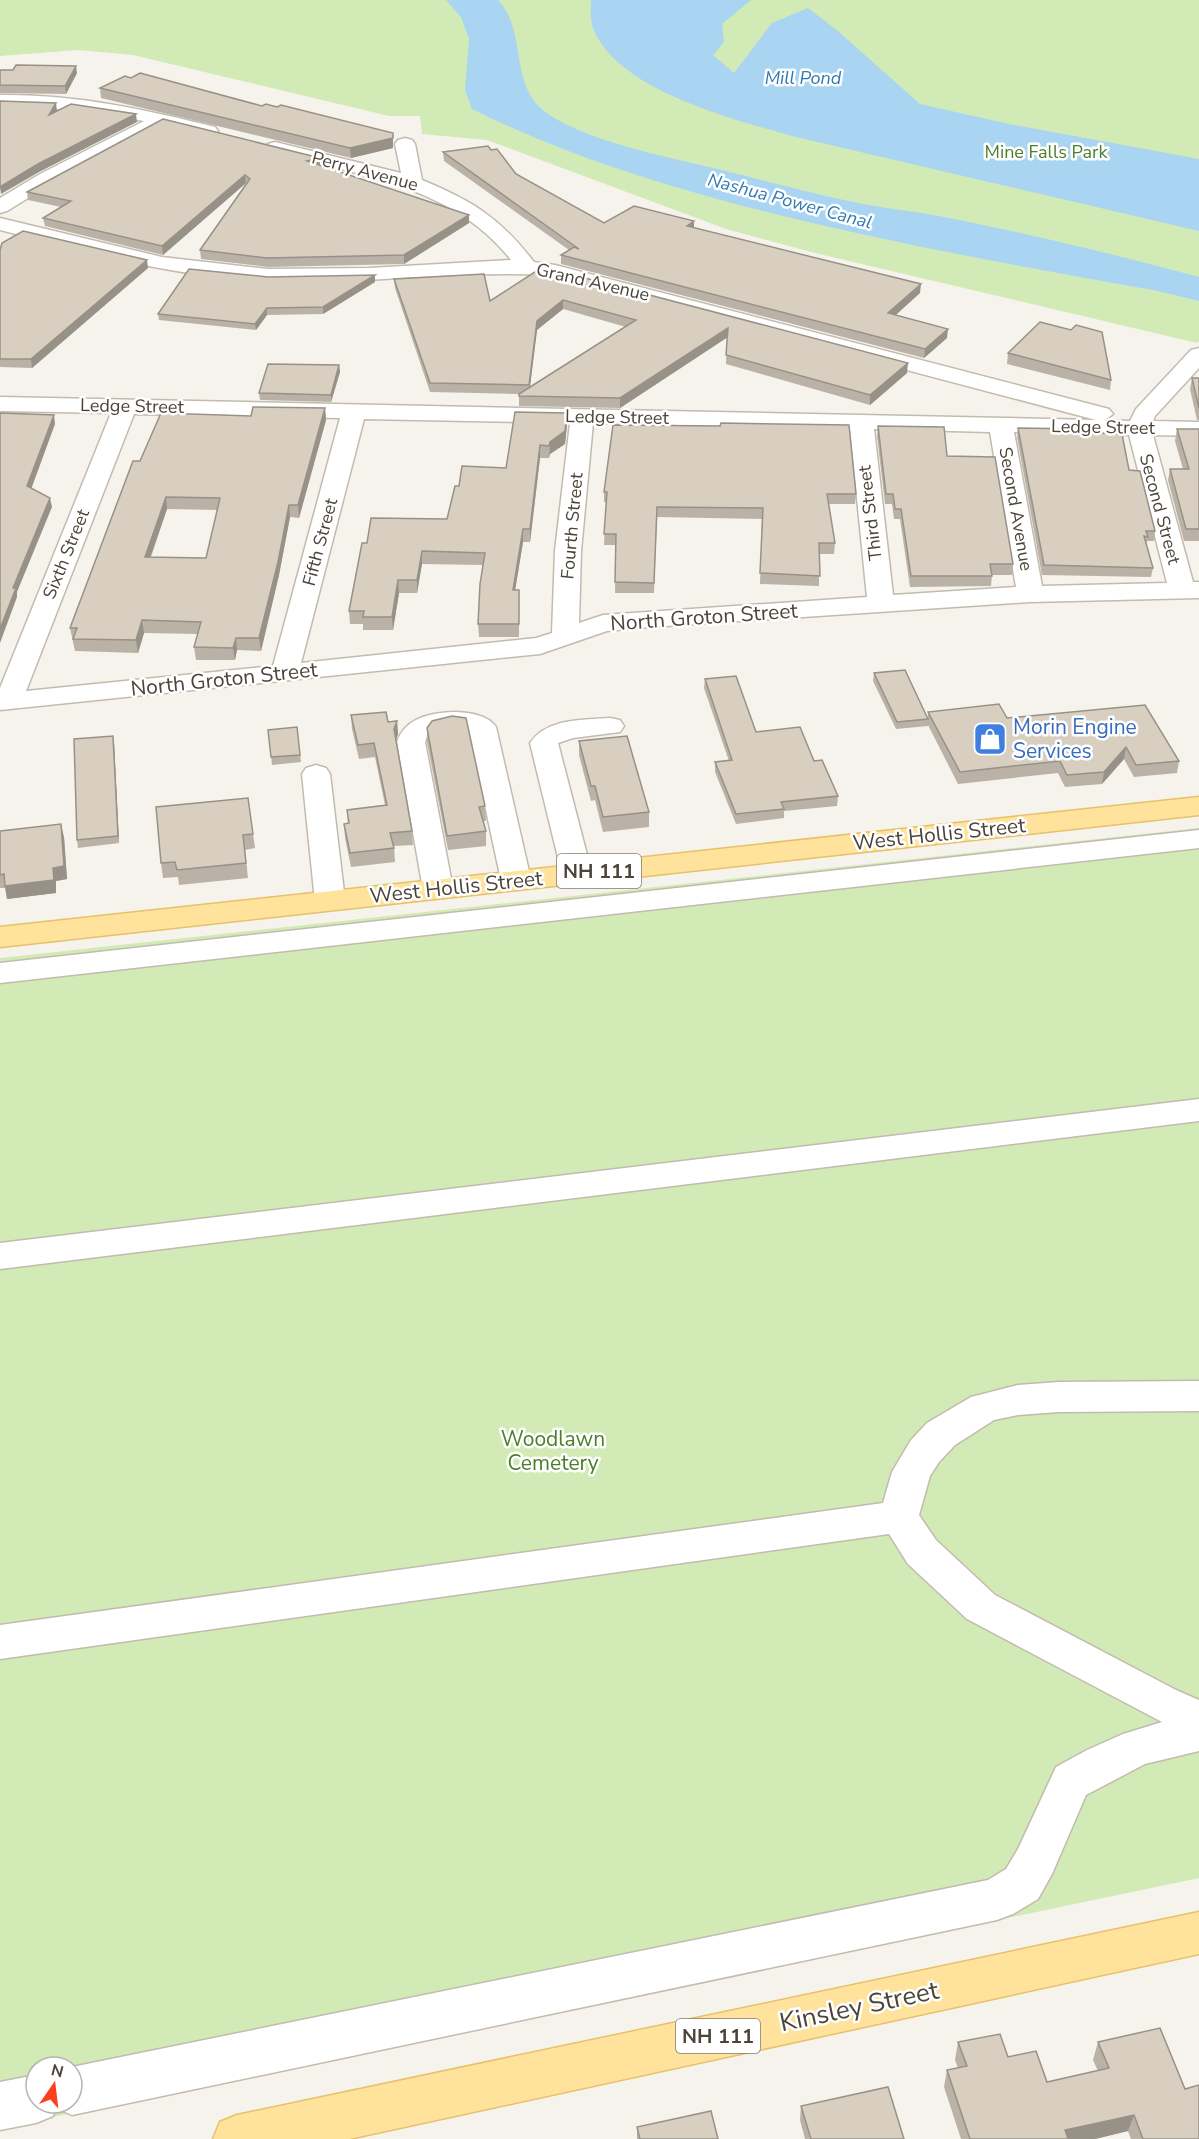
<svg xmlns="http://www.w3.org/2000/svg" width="1199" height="2139" viewBox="0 0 1199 2139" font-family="'Nunito Sans',sans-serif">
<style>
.green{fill:#d2eab5;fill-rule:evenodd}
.water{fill:#a9d4f2}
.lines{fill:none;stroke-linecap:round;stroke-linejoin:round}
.minor-casing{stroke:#c2bbae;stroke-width:3}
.major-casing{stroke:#e6c16a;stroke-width:3}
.minor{fill:#fff;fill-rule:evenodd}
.major{fill:#ffe39c;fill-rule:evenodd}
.wall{fill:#bab2a6;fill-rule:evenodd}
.shaded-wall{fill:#979187}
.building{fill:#d8cfc1;stroke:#979187;stroke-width:1.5;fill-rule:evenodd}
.labels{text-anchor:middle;stroke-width:5;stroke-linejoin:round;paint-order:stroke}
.far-water-label{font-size:18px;font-style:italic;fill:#2e7ab2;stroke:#fff}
.far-park-label{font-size:18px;fill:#4a7f2a;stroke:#fff}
.far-street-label{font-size:18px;fill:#4b4439;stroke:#fff}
.shield{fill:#fff;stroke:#817c74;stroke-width:1.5}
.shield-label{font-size:20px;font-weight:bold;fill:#4b4439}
.street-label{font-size:21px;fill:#4b4439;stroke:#fff}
.shop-label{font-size:21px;fill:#366cbe;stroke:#fff;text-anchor:start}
.park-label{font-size:21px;fill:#4a7f2a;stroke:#fff}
.near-street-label{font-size:26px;fill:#4b4439;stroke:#fff}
</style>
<rect width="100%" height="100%" fill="#f6f3ec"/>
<g class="green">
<path d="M0,0H1199V341L1197,343L815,253L726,229L487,140L422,134L420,116H389L133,55L78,50L0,56Z"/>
<path d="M1199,828V1878L0,2128V958ZM36,2067H72V2103H36Z"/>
</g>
<g class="water">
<path d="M446,0H498C527,30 509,82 543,110C580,140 671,158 718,169C766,181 814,194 863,204C888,209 914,211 939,216C1027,233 1113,254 1199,277V301L1158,291C1014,265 870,240 728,202C640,178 554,150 472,109L465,90L469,39L461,17Z"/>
<path d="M591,0H751L722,24L724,42L713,55L734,73L772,23L808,8L839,32L920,104L1009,124L1199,159V231L796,137C736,120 617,91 593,28C590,20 591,9 591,0Z"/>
</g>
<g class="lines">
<defs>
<g id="minor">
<path d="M0,95C74,94 144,109 215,127L218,131L215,135L208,137L164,126L54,182L7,211L0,213V198L40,174L144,121L79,110L0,107Z"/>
<path d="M405,138L412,140L415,144L422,180C473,201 500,218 534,262L555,265L1109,409L1113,414L1105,420L1130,421L1136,409L1191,350L1199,348V368L1155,416L1153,421L1199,422V436L1153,435L1193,582H1199V598L1030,602L637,628L607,631L540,654L0,710V688L111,413L0,411V397L1096,420L547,275C455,270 362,285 269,281C177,278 88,252 0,230V218L162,257L268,269L369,268L511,260C453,185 355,174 268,152L265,148L268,144L275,142L401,173L395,144L398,140ZM134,414L340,418L273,666L26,691ZM364,419L570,423L555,551L552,633L536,638L301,663ZM593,423L850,429L867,597L603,615L579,623L581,551ZM874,429L990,432L1016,587L893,595ZM1014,432L1129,435L1167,583L1042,586Z"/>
<path d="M457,712C471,713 488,715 496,727L531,880L527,887L516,889L505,887L501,880L469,731C455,725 439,729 427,736L425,742L453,889L449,896L438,898L427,896L423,889L397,742C405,717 433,712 457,712Z"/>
<path d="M610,718L620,720L624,726L620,732L573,738L558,743L592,874L588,880L577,883L566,880L562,874L530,743C547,718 582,720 610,718Z"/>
<path d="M316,765L326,768L330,774L345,901L341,908L330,910L319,908L315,901L302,774L306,768Z"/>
<path d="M1199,830V848L0,983V963Z"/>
<path d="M1199,1099V1121L0,1269V1243Z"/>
<path d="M1199,1381V1411L1059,1412L1018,1415L994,1420L955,1445L939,1462L930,1476L919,1515L936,1540L995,1595L1176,1690L1199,1700V1751L1145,1764L1086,1795L1052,1874L1038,1899L1013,1914L997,1920L72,2115L56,2108L53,2116L36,2123L0,2130V2082L36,2075V2103H72V2067L988,1880L1006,1869L1018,1849L1056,1767L1087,1750L1123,1734L1162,1722L967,1619L908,1564L889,1534L0,1659V1625L883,1503L892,1472L911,1440L927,1423L971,1397L1018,1385L1059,1382Z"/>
</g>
<g id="major">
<path d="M1199,797V815L0,947V927Z"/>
<path d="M1199,1912V1954L349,2139H213L220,2122L237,2115Z"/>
</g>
</defs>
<use href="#minor" class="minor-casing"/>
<use href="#major" class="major-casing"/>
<use href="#minor" class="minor"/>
<use href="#major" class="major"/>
</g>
<g class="wall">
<path d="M0,70H13L77,73L66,94L0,93Z"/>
<path d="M100,88L393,148L351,158L101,98Z"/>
<path d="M491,150L516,174L604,223L694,221V227L920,293L895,315L947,338L924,358L561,264V255L569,250L444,161L443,152Z"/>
<path d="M320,158V165L469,223L404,264L268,267L201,259L200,250L246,183L163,255L45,226L43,218L61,207L28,200L27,192Z"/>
<path d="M0,250L148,268L32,368L0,367Z"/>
<path d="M541,268L907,373L870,405L726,364L727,337L620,408L519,406V394L430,392L395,288L394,279L490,301ZM563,309L626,327L530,387L537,330Z"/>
<path d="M268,277L375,282L323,314L267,315L256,330L159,320L158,314Z"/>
<path d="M1008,353L1111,380L1110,390L1007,364Z"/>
<path d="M339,365L340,372L331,402L260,400L259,393Z"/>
<path d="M1192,378H1199V420H1197L1190,389Z"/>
<path d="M325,408L326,420L299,518L290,517L279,575L261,651L237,650L235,660H196L194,647L198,634L144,633L138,653L75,651L70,628L140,461L251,416ZM167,509L218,510L206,558L151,557Z"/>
<path d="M567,413V425L565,444L550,454L549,458H540L530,542H523L515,590H519V637H479L478,624L483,565L422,564L417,593H399L393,630H363V624H350L349,611L367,543L447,519L459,486L506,468Z"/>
<path d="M878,426L947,456L1013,564L1012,575H992L991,586L910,587L900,519H894L892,504H885L877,436Z"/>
<path d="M1018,428L1081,429V432L1129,470L1155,531L1154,541H1147L1146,545L1153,568L1151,577L1042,575L1017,437Z"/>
<path d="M1177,429H1199V541H1184L1168,480L1170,469H1183L1175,441Z"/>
<path d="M604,492L856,494L855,504H829L835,543L834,554H819V586L760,584L762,519L657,517L654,593H615L616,545H604L606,502H604Z"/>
<path d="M874,673L928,717V712L1007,718L1179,761L1177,773L1134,777L1124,759L1102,784L1065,787L1058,773L958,784L928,725V726L896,729L873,681Z"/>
<path d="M705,679L756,732L814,761L838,796L837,806L784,811V818L736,824L715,772V762L729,761L704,688Z"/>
<path d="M351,715L388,722L397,721L398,734L396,740L412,831L413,845L394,846L395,862L351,867L345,838L344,824H348L347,810L385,805L375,757L359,759L352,729Z"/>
<path d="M297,727L301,762L272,765L268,730Z"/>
<path d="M427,728L485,806L486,821H483L486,831V846L448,850L427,742Z"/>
<path d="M579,741L649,812V827L603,832L595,800L591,801L579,755Z"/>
<path d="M114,743L119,843L78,848L77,840Z"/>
<path d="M248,798L255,848L245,850L248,878L179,885L178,877L163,878L161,863Z"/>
<path d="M0,831L64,837L67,879L56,881V893L7,899L5,888H0Z"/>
<path d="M958,2042L1008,2057L1047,2082L1098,2071L1093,2060L1098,2042L1185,2089L1199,2139H1131L1128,2131L1095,2139H961L944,2087L947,2070L958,2068L955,2060Z"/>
<path d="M801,2106L904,2139H805L800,2120Z"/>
<path d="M637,2127L718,2139H637Z"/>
</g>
<g class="shaded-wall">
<path d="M76,66L77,73L66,94L65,86Z"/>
<path d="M56,103L57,111L49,115Z"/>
<path d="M136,114L137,122L39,172L1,194L0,187L38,164Z"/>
<path d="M393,138V148L351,158L350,148Z"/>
<path d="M320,158V166L307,161Z"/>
<path d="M245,175L246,183L163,255L162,246Z"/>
<path d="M469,215V223L404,264V255Z"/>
<path d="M694,221V230L687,226Z"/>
<path d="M147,260L148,268L32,368L31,359Z"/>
<path d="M375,275V282L323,314V307Z"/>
<path d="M921,284L920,293L887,323L888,313Z"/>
<path d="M563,300V309L537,330L529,394V385L537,321Z"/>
<path d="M267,308V315L256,330L255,324Z"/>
<path d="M728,328V337L620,408V398Z"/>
<path d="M948,329L947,338L924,358L925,349Z"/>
<path d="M908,363L907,373L870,405V395Z"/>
<path d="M339,365L340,372L331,402V395Z"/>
<path d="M325,408L326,420L299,518L298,505Z"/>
<path d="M567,413V425L565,444L550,454L549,458L550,442Z"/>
<path d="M54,415L55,424L29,495L27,486Z"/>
<path d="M540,445V458L530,542V529Z"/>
<path d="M166,497L167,509L146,569L145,557Z"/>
<path d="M50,498L52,507L17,592V597L0,643V629L13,588Z"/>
<path d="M289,505L290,517L279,575L261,651L259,638Z"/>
<path d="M523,529V542L513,603V590Z"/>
<path d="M422,551V564L417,593V580Z"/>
<path d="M398,580L399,593L393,630L392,617Z"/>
<path d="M142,620L144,633L138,653L136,640Z"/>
<path d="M236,638L237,650L235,660L233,648Z"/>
<path d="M397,721L398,734L395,742L394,729Z"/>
<path d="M113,736L114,743L119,843L118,836Z"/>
<path d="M1126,747L1124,759L1102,784L1104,772Z"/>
<path d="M61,824L64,837L67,879L56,881V893L7,899L5,886L53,868Z"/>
<path d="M1134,2115L1128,2131L1095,2139H1062L1065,2130Z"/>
</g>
<g class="building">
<path d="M16,65L76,66L65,86L0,85V70H13Z"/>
<path d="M140,73L262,106L266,104L277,107L281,105L393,133V138L350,148L100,88L125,76L131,78Z"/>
<path d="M0,101L56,103L49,115L71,104L136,114L38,164L0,187Z"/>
<path d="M163,119L320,158L307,161L469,215L404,255L267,258L200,250L250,179L245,175L162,246L43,218L71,201L27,192Z"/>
<path d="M488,146L491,150L497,149L516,174L604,223L634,206L694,221L687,226L921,284L888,313L948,329L925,349L561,255L574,247L579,249L443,152Z"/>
<path d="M23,231L147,260L31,359H0V250L2,243Z"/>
<path d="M541,268H547L908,363L870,395L726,355L728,328L620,398L519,396V394L636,320L563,300L537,321L529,385L430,383L394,279L484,274L490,301Z"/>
<path d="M189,269L268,277L375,275L323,307L267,308L255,324L158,314Z"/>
<path d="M1040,322L1071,330L1076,325L1102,332L1111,380L1008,353Z"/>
<path d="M268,364L339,365L331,395L259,393Z"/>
<path d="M1192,378H1199V408Z"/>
<path d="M253,407L325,408L298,505H289L278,562L259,638H236L233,648L194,647L201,622L142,620L136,640L73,639L77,628H70L133,461H140L161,413L251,416ZM166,497L220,498L206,558L145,557Z"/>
<path d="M515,412L567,413L565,431L550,442L549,446L540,445L530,529H523L513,590H519V624H478L480,584L485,553L422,551L417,580H398L392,617H363L364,611H349L362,543H367L371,518L447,519L455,486H459L462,466L506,468Z"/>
<path d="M0,413L54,415L27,486L50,498L13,588H16L0,629Z"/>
<path d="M721,423L849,425L856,494H827L835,543H819L820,576L760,573L763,508L657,507L654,583L615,582L616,534H604L607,492H604L613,425L720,426Z"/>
<path d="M878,426L944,427L947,456L995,457L1013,564H990L992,576H911L901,509H895L893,494H886Z"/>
<path d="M1018,428L1081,429L1079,432L1122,434L1129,470L1140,471L1155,531H1146L1148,537L1144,536L1153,568L1044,565Z"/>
<path d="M1177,429H1199V529H1186L1170,469H1189Z"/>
<path d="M905,670L928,719L897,722L874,673Z"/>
<path d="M736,676L756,732L800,727L814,761L822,760L838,796L781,802L784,809L736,814L715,762L732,760L705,679Z"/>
<path d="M999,704L1007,718L1145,705L1179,761L1136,765L1126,747L1104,772L1067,775L1060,761L960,772L928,712Z"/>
<path d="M386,712L388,722L397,721L394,729L412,831L390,833L394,848L350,853L344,824L349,823L347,810L387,805L374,743L358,745L351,715Z"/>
<path d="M452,716L466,718L485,806L479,807L486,831L447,836L427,728L432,721Z"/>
<path d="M297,727L300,755L271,757L268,730Z"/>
<path d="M113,736L118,836L77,840L74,739Z"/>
<path d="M627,736L649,812L603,817L595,786H591L579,741Z"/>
<path d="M248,798L253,834L243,835L246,863L177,870L175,862L161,863L156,807Z"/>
<path d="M61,824L64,866L53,868L54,880L5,886L4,874L0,875V831Z"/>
<path d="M1160,2028L1185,2089L1199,2085V2139H1143L1134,2115L1065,2130L1068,2139H970L947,2070L967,2066L958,2042L1000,2034L1008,2057L1036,2051L1047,2082L1109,2068L1098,2042Z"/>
<path d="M888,2087L904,2139H811L801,2106Z"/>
<path d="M711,2111L718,2139H640L637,2127Z"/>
</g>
<defs>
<symbol id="shop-square" viewBox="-11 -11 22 22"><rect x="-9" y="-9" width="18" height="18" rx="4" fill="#3f7fe0" stroke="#fff"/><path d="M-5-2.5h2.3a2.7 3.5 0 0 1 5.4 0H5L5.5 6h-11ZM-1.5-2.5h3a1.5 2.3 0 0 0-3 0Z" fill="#fff"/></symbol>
</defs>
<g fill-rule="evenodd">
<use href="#shop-square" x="971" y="720" width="38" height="38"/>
</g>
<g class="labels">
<g class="far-water-label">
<text x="803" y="84">Mill Pond</text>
<text transform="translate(790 201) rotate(15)" y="6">Nashua Power Canal</text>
</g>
<g class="far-park-label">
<text x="1046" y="158">Mine Falls Park</text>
</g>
<g class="far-street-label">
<text transform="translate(365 171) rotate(15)" y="6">Perry Avenue</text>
<text transform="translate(593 282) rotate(13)" y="6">Grand Avenue</text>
<text transform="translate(132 406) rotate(1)" y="6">Ledge Street</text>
<text transform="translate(617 417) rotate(1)" y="6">Ledge Street</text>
<text transform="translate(1103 427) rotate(1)" y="6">Ledge Street</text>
<text transform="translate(1016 509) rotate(80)" y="6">Second Avenue</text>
<text transform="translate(1160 509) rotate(75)" y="6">Second Street</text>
<text transform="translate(870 513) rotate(-97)" y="6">Third Street</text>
<text transform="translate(572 526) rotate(-85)" y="6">Fourth Street</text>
<text transform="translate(320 542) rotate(-75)" y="6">Fifth Street</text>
<text transform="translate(66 554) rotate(-68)" y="6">Sixth Street</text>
</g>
<g class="shield">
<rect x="557" y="854" width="84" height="34" rx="4.5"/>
<rect x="676" y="2019" width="84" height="34" rx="4.5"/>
</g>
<g class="shield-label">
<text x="599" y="878">NH 111</text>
<text x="718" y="2043">NH 111</text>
</g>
<g class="street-label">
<text transform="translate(704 617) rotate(-4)" y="7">North Groton Street</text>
<text transform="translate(224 679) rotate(-6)" y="7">North Groton Street</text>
<text transform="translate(939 834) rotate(-6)" y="7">West Hollis Street</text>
<text transform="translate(456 887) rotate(-6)" y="7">West Hollis Street</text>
</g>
<g class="shop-label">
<text x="1013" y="734">Morin Engine<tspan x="1013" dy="24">Services</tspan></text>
</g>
<g class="park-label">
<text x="553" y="1446">Woodlawn<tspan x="553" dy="24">Cemetery</tspan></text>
</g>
<g class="near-street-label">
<text transform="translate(859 2006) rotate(-12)" y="9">Kinsley Street</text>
</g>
</g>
<g transform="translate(54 2085) rotate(14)"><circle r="28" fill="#ffffff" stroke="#b7b4b0" stroke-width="1.5"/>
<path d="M0-4.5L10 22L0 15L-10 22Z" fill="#fc3f1d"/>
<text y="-9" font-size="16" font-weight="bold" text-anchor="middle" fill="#4b4439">N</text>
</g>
</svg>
